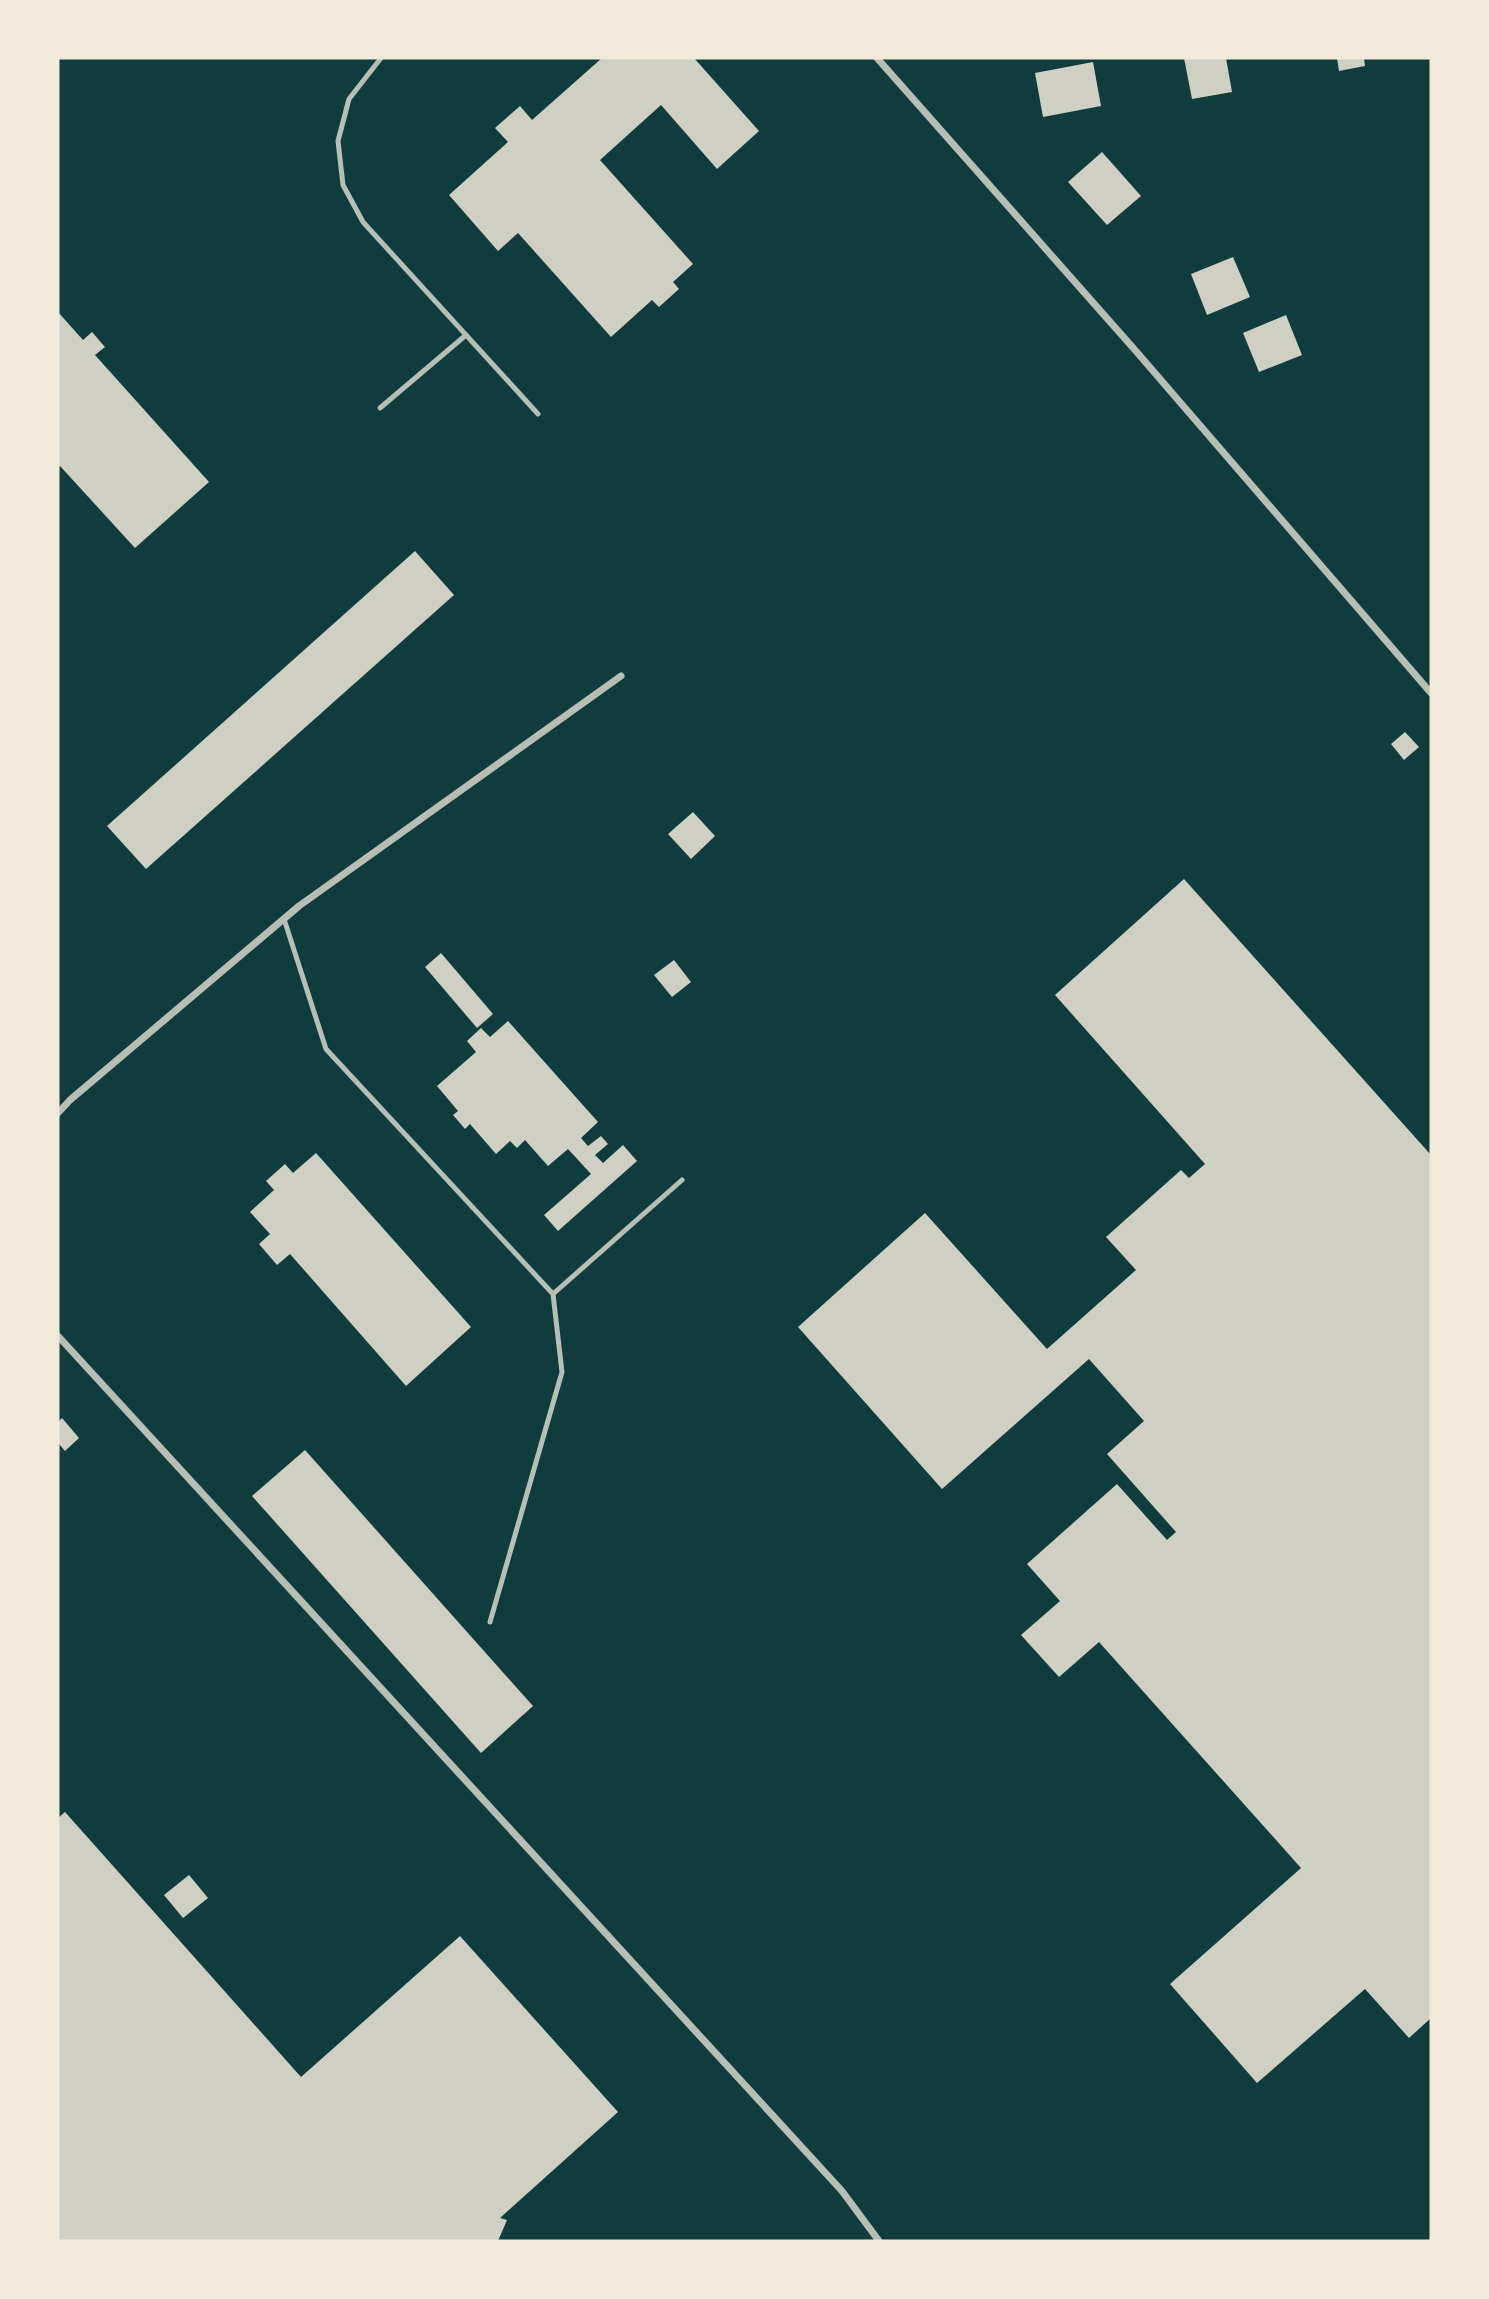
<svg xmlns="http://www.w3.org/2000/svg" width="1489" height="2299" viewBox="0 0 1489 2299" font-family="Arial,sans-serif">
<style>
.building{fill:#cfcfc3}
.lines{fill:none;stroke-linecap:round;stroke-linejoin:round}
.service{stroke:#b8beb3;stroke-width:5}
.minor{stroke:#b8beb3;stroke-width:7}
</style>
<rect width="100%" height="100%" fill="#0f3d3e"/>
<g class="building">
<path d="M602,58H694L759,131L717,169L661,105L600,160L693,264L673,282L679,289L659,307L652,300L611,337L518,233L498,251L449,195L508,142L495,128L520,106L532,120Z"/>
<path d="M1184,58H1226L1232,92L1192,99Z"/>
<path d="M1337,58H1364L1365,66L1339,71Z"/>
<path d="M1093,62L1101,106L1043,117L1035,73Z"/>
<path d="M1102,152L1141,196L1107,225L1068,182Z"/>
<path d="M1233,257L1250,297L1207,315L1191,274Z"/>
<path d="M58,312L83,340L92,332L105,347L95,355L209,482L135,548L60,466L58,468Z"/>
<path d="M1286,315L1302,355L1259,372L1243,333Z"/>
<path d="M415,551L454,595L146,869L107,826Z"/>
<path d="M1405,732L1419,747L1404,760L1391,744Z"/>
<path d="M693,812L715,836L691,859L668,834Z"/>
<path d="M1184,879L1431,1155V2018L1409,2038L1365,1989L1257,2083L1170,1984L1301,1868L1099,1642L1059,1677L1021,1635L1060,1601L1027,1564L1117,1484L1167,1540L1176,1532L1107,1454L1144,1421L1089,1359L942,1489L798,1327L925,1213L1047,1349L1136,1270L1106,1237L1181,1170L1189,1178L1205,1164L1055,995Z"/>
<path d="M441,953L493,1014L477,1028L425,967Z"/>
<path d="M674,960L691,982L672,997L654,975Z"/>
<path d="M508,1021L598,1122L581,1138L588,1146L601,1136L608,1144L595,1155L603,1163L623,1145L637,1161L558,1231L544,1215L591,1174L568,1149L548,1166L525,1140L517,1148L510,1141L496,1154L470,1124L465,1129L453,1115L458,1111L437,1086L476,1052L467,1041L481,1028L490,1037Z"/>
<path d="M316,1153L471,1327L406,1386L290,1254L277,1265L259,1244L270,1234L250,1212L274,1190L266,1181L285,1164L293,1173Z"/>
<path d="M62,1418L79,1438L65,1451L58,1443V1422Z"/>
<path d="M305,1450L533,1706L481,1753L252,1496Z"/>
<path d="M65,1812L301,2077L460,1936L618,2112L500,2218L507,2220L498,2241H58V1818Z"/>
<path d="M189,1875L208,1898L183,1918L164,1895Z"/>
</g>
<g class="lines">
<g class="service">
<path d="M381,58L349,99L338,141L343,185L363,222L538,414"/>
<path d="M380,408L466,335"/>
<path d="M284,919L326,1049L553,1294L562,1372L490,1622"/>
<path d="M553,1294L682,1180"/>
</g>
<g class="minor">
<path d="M877,58L1135,350L1431,693"/>
<path d="M58,1113L70,1100L299,906L621,676"/>
<path d="M58,1336L842,2191L879,2241"/>
</g>
</g>
<rect width="1489" height="2299" fill="none" stroke="#f1e9da" stroke-width="119"/>
</svg>
